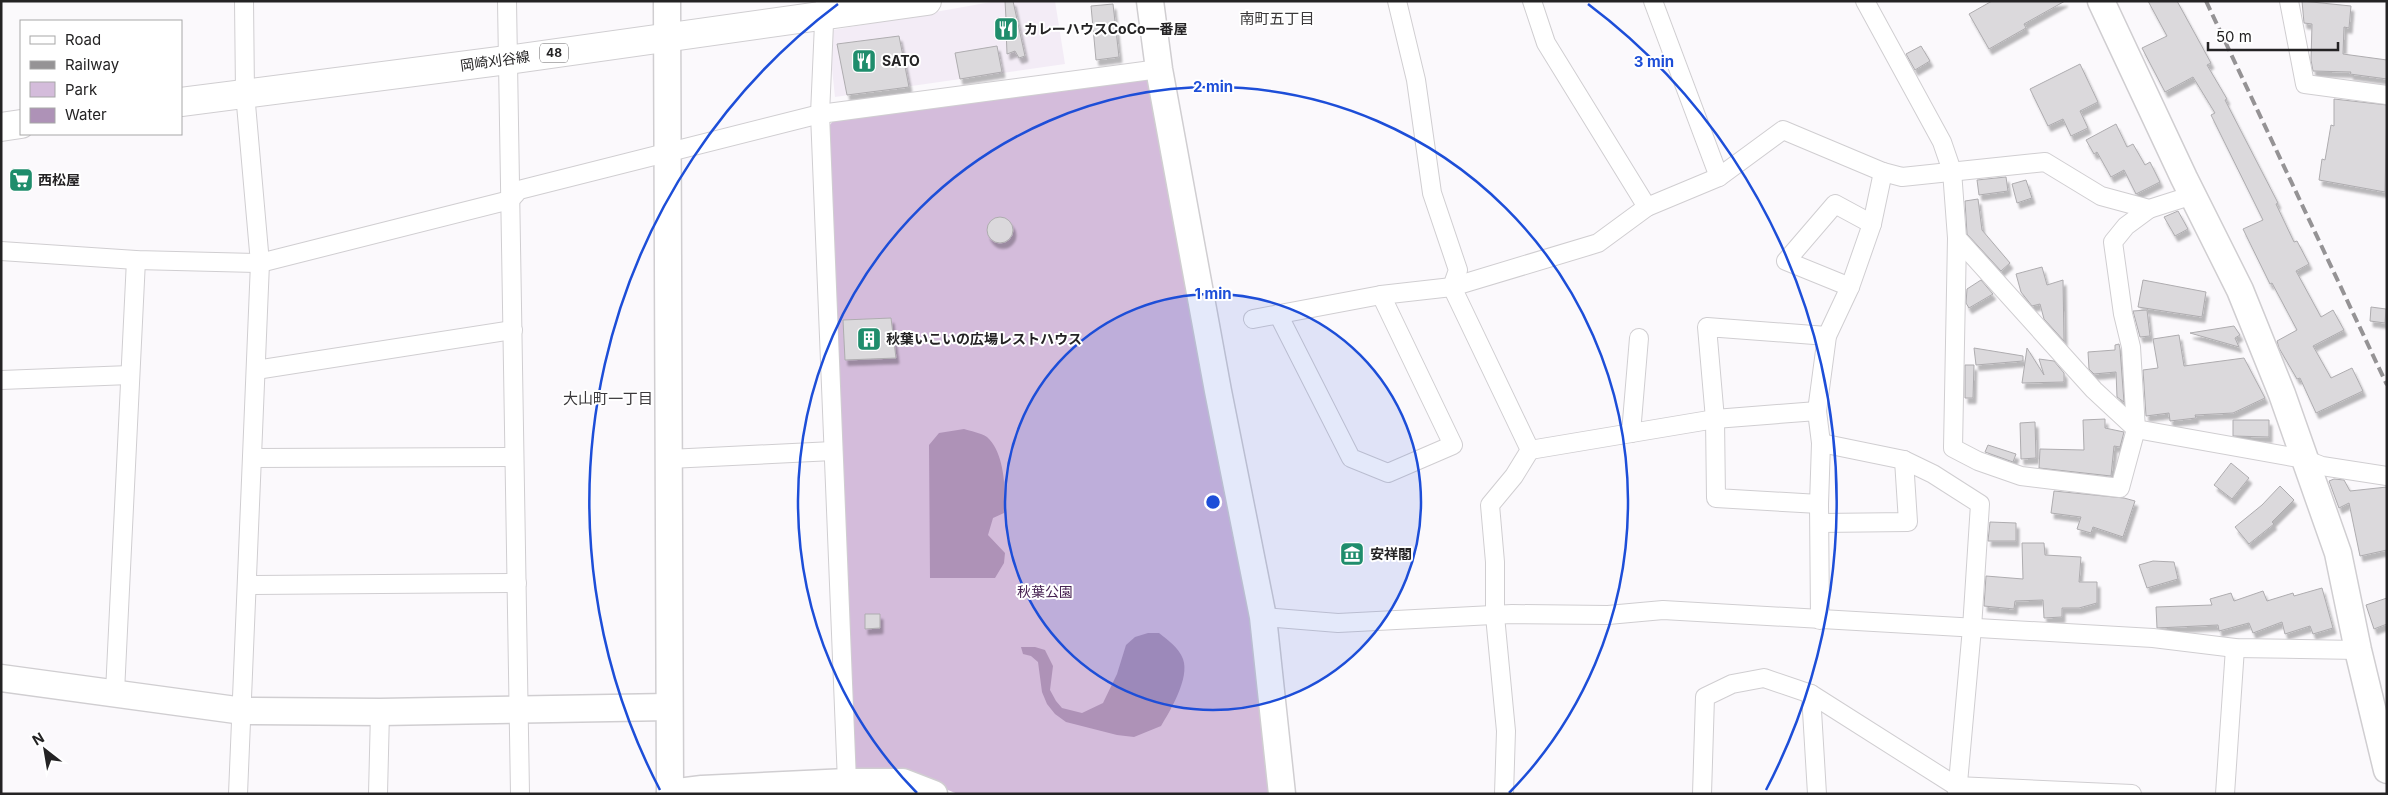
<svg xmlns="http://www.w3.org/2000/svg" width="2388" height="795" viewBox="0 0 2388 795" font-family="Inter,'Noto Sans JP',sans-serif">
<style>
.built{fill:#f3ecf6}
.green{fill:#d4bcdb}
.water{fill:#ae92b7}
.building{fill:#dbd9dc;stroke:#aeacaf;filter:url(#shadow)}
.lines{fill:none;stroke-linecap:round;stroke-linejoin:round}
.street-casing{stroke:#d0ced1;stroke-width:20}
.secondary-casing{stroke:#d0ced1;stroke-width:29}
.primary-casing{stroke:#d0ced1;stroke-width:30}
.street{stroke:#fff;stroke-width:18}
.secondary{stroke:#fff;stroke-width:26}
.primary{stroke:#fff;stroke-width:28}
.rail{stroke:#959395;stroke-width:4;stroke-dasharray:10 5;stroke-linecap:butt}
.ring{fill:none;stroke:#1d4ed8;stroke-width:2.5}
.labels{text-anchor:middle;stroke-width:4;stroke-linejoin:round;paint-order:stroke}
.shield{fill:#fff;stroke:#666566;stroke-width:1}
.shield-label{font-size:12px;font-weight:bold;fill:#242324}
.poi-label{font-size:14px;font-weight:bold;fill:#242324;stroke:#fff;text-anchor:start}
.street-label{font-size:14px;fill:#242324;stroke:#fff}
.park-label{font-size:14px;fill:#462151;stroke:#fff}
.neighbourhood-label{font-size:15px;fill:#3a383a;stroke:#fff}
.centre{fill:#1d4ed8;stroke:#fff;stroke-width:2.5}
.ring-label{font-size:15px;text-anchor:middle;font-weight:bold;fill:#1d4ed8;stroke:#fff;stroke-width:4;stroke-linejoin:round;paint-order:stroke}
</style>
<defs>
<filter id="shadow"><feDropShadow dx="3" dy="5.5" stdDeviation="1" flood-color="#0004"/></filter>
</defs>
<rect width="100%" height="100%" fill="#fbf9fc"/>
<path class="built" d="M997,1H1055L1065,64L835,97L828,31Z"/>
<path class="green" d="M1151,78L1250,613L1275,794H958L907,774L860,775L853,768L828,127L834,120Z"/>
<g class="water">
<path d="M964,429C970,431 981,433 987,437C1005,453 1006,491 1004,513L993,518L988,535L1005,553L1004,563L995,578H930L929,445L939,433Z"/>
<path d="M1148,633H1159C1168,640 1179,648 1183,659C1190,678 1170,711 1161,726L1134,737L1117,735L1066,722L1055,714L1047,704L1042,692L1038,662L1031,656L1023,654L1021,647H1035L1045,650L1053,666L1050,690L1056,701L1062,708L1082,713L1103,703L1117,674L1126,645L1135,637Z"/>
</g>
<g class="building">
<path d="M1005,1H1013L1025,56L1019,58L1015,51L1007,54L1006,29L1002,19H1006Z"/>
<path d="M1992,1H2065L2024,24L2026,28L1989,49L1969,14Z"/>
<path d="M2148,1H2177L2211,63L2207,65L2227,99L2225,100L2278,203L2276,204L2294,242L2297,241L2309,264L2296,271L2321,317L2333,310L2344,330L2313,346L2331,378L2352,368L2363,391L2316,413L2300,378L2297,379L2279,348L2277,341L2297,330L2272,283L2270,284L2243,229L2263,220L2211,115L2215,113L2193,77L2165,92L2142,48L2167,36Z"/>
<path d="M2302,1L2351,6L2349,28L2344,27L2343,54L2387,60V79L2350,74L2351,72L2313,71L2311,60L2312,24L2304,23Z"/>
<path d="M1113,4L1119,57L1096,60L1091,6Z"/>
<path d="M899,36L909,87L847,95L837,44Z"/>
<path d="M997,46L1002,72L960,79L955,53Z"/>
<path d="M1921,46L1930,61L1915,70L1906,54Z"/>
<path d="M2080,64L2098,102L2080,111L2088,128L2071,136L2063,119L2048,126L2030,89Z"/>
<path d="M2334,99L2387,105L2385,192L2319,180L2322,159L2325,160L2331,125L2334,126Z"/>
<path d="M2116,124L2127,147L2133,144L2145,165L2150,162L2160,182L2136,194L2124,170L2111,177L2097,152L2094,154L2086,140Z"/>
<path d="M2006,177L2008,191L1979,195L1977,180Z"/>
<path d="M2026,180L2032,198L2017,203L2012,184Z"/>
<path d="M1978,199L1982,230L2010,263L2001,271L1967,234L1965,201Z"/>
<path d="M2178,211L2188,229L2175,236L2164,217Z"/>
<circle cx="1000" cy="230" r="13"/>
<path d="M2042,267L2047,285L2063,280L2064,341L2044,319L2040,304L2032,306L2021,292L2016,274Z"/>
<path d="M1981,280L1993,294L1969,308L1966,303L1967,289Z"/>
<path d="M2143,280L2206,292L2202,317L2138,307Z"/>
<path d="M2371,307L2386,309L2385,323L2370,321Z"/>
<path d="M2147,310L2150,336L2140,337L2133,311Z"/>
<path d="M891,318L896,358L845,360L843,320Z"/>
<path d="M2234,326L2240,335L2235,338L2239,347L2190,333Z"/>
<path d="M2179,335L2184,366L2244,358L2265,398L2233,413L2195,415L2196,418L2170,421L2169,413L2146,416L2143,370L2158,368L2153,339Z"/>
<path d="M2119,344L2120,349L2124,402L2117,397L2116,372L2094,374L2089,369L2088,352L2115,350V345Z"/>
<path d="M1974,348L2023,356V361L1976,365Z"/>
<path d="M2027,348L2044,375L2039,359L2054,361L2064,373V382L2022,383Z"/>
<path d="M1965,365H1974L1973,398H1965Z"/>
<path d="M2105,419V428L2124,432L2120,447L2114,446L2111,476L2039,468L2040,449L2084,450L2083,420Z"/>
<path d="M2233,420H2269V437L2233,436Z"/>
<path d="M2035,422L2036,458L2021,459L2020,423Z"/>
<path d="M1988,445L2016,454L2013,462L1985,452Z"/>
<path d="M2231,463L2249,478L2232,499L2214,485Z"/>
<path d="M2334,479L2344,480L2350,491L2387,487V550L2360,556L2349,503L2339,508L2329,481Z"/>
<path d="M2280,486L2294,500L2272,522L2274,524L2249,544L2235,527L2262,505Z"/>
<path d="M2054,491L2124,498L2135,501L2123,537L2093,527L2091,533L2077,529L2081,517L2051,513Z"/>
<path d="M1990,522L2016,523V541H1988Z"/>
<path d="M2022,543H2044L2045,555L2081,557L2079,582H2097V603L2079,608H2062V617L2044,618L2043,600L2015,601L2014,609L1984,606L1986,576L2023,579Z"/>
<path d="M2153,561L2174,562L2178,579L2147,588L2139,565Z"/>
<path d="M2322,588L2333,628L2313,634L2310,626L2285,634L2282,622L2253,633L2249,623L2219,631L2218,625L2157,628L2156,607L2212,605L2210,599L2231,593L2234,601L2263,591L2267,601L2293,593L2294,596Z"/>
<path d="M2387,598V624L2374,629L2366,605Z"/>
<path d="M865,614H880V628L865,629Z"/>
</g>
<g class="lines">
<defs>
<g id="street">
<path d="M507,1L520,794"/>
<path d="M825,1L820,114L847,782"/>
<path d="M1397,1L1416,80L1432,193L1458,270L1452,287L1530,450L1514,476L1490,505L1495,562V616L1506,731L1504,794"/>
<path d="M1532,1L1546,43L1647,207"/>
<path d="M1653,1L1719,177"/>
<path d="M1865,1L1942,142L1952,171L1957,238L2094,390L2136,429L2304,459L2322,466L2387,476"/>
<path d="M2289,1L2305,84L2387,95"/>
<path d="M1957,238L1953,448L1978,461L2021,476L2120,488L2136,429L2131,347L2123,314L2113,242L2126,226L2149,209"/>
<path d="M1,251L136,260L260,263L510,200L519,190L820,114L1159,69"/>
<path d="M1850,287L1786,261L1835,204L1872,224"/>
<path d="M1278,314L1351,458L1388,473L1453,445L1381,295"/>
<path d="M1253,319L1381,295L1452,287L1598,243L1647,207L1719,177L1783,130L1883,172"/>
<path d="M256,370L513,330"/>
<path d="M1,380L130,375"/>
<path d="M1817,411L1827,336L1850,287L1872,224L1883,172L1902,177L2045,162L2101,196L2149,209L2193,195"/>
<path d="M1631,433L1639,338"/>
<path d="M1821,443L1904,460L1933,474L1980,504L1972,628L1957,794"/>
<path d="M1530,450L1715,419L1817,411L1821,443L1819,504L1820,620"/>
<path d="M253,458L514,457"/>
<path d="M669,459L833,451"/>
<path d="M1819,504L1716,498L1715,419L1707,327L1827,336"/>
<path d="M1820,523L1908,522L1904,460"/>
<path d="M248,585L517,583"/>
<path d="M1263,617L1338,623L1512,614L1608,615L1663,610L2153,638L2235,648L2358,650"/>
<path d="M115,692L136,260"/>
<path d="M1811,694L1817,794"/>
<path d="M238,794L260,263L245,93L244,1"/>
<path d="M378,794L380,712"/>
<path d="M1702,794L1705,697L1732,684L1764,678L1811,694L1956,786L2132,794"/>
<path d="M2225,794L2235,648"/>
</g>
<g id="secondary">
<path d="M667,1L670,794"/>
<path d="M1150,1L1159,69L1218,391L1263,617L1282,794"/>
<path d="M2101,1L2184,178L2240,290L2282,394L2338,553L2358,650L2387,770"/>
<path d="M1,678L243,711L380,712L669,707"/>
<path d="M670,793L702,789L847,782H903L934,794"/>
</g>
<g id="primary">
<path d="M181,102L507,60L927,1"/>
<path d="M1,127L21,124"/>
</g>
</defs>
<use href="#street" class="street-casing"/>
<use href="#secondary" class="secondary-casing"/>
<use href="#primary" class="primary-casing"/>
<use href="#street" class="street"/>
<use href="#secondary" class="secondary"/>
<use href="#primary" class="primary"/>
<path class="rail" d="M2206,1L2387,385"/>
</g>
<circle cx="1213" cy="502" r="208" fill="#1d4ed8" fill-opacity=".12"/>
<g class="ring">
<circle cx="1213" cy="502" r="208"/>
<path d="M917 793A415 415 0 1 1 1509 793"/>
<path d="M660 790A623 623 0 0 1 838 4M1588 4A623 623 0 0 1 1766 790"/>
</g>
<defs>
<symbol id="restaurant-square" viewBox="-11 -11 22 22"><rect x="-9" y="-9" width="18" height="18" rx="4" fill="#1f8d6c" stroke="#fff"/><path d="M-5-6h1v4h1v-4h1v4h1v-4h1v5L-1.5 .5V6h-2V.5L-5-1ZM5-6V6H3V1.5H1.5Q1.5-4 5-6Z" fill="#fff"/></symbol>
<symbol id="supermarket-square" viewBox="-11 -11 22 22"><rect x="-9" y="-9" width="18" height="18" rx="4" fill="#1f8d6c" stroke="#fff"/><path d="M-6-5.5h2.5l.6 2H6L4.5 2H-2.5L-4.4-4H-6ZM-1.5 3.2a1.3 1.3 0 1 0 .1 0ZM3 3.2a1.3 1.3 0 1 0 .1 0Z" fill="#fff"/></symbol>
<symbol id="building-square" viewBox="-11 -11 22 22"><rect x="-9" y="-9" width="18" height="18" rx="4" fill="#1f8d6c" stroke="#fff"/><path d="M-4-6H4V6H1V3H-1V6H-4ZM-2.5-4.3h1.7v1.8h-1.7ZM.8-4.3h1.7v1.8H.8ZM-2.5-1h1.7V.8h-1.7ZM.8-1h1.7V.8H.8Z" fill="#fff"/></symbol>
<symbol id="museum-square" viewBox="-11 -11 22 22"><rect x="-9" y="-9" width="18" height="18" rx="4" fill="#1f8d6c" stroke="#fff"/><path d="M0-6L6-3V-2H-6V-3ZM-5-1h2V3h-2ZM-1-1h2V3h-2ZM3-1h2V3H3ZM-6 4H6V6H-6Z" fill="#fff"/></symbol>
</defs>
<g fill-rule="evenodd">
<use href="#restaurant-square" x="992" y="15" width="28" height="28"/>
<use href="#restaurant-square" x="850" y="47" width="28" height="28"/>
<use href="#supermarket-square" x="7" y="166" width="28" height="28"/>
<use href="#building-square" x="855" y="325" width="28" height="28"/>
<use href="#museum-square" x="1338" y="540" width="28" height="28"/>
</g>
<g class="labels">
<rect class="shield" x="540" y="43.5" width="28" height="19" rx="4"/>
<g class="shield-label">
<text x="554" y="57">48</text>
</g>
<g class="poi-label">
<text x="1024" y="34">カレーハウスCoCo一番屋</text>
<text x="882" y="66">SATO</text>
<text x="38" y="185">西松屋</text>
<text x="886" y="344">秋葉いこいの広場レストハウス</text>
<text x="1370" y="559">安祥閣</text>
</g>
<g class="street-label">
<text transform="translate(495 61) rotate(-8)" y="5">岡崎刈谷線</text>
</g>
<g class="park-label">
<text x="1045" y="597">秋葉公園</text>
</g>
<g class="neighbourhood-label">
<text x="1277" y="24">南町五丁目</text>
<text x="608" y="404">大山町一丁目</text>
</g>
</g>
<circle cx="1213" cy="502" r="8" class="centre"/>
<g class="ring-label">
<text x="1654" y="67">3 min</text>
<text x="1213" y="92">2 min</text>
<text x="1213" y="299">1 min</text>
</g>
<rect width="2388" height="795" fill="none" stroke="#242324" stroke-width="5"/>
<rect x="20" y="20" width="162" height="115" fill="#ffffff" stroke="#a7a7a7"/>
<rect x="30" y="36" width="25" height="8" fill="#ffffff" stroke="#a7a7a7"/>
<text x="65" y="45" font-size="15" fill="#242324">Road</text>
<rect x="30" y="61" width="25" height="8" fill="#959395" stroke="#a7a7a7"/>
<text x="65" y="70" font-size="15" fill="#242324">Railway</text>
<rect x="30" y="82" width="25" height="15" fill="#d4bcdb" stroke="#a7a7a7"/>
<text x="65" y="95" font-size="15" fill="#242324">Park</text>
<rect x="30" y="108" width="25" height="15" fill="#ae92b7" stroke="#a7a7a7"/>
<text x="65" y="120" font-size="15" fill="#242324">Water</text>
<g transform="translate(45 750) rotate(329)" stroke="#ffffff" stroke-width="4" paint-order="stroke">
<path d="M0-4L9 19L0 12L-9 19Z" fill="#242324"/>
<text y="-8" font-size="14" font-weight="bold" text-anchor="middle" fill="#242324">N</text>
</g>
<path d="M2208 42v8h130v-8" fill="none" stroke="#242324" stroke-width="2.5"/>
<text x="2216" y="42" font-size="15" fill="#242324" stroke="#ffffff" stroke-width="4" paint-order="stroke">50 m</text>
</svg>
